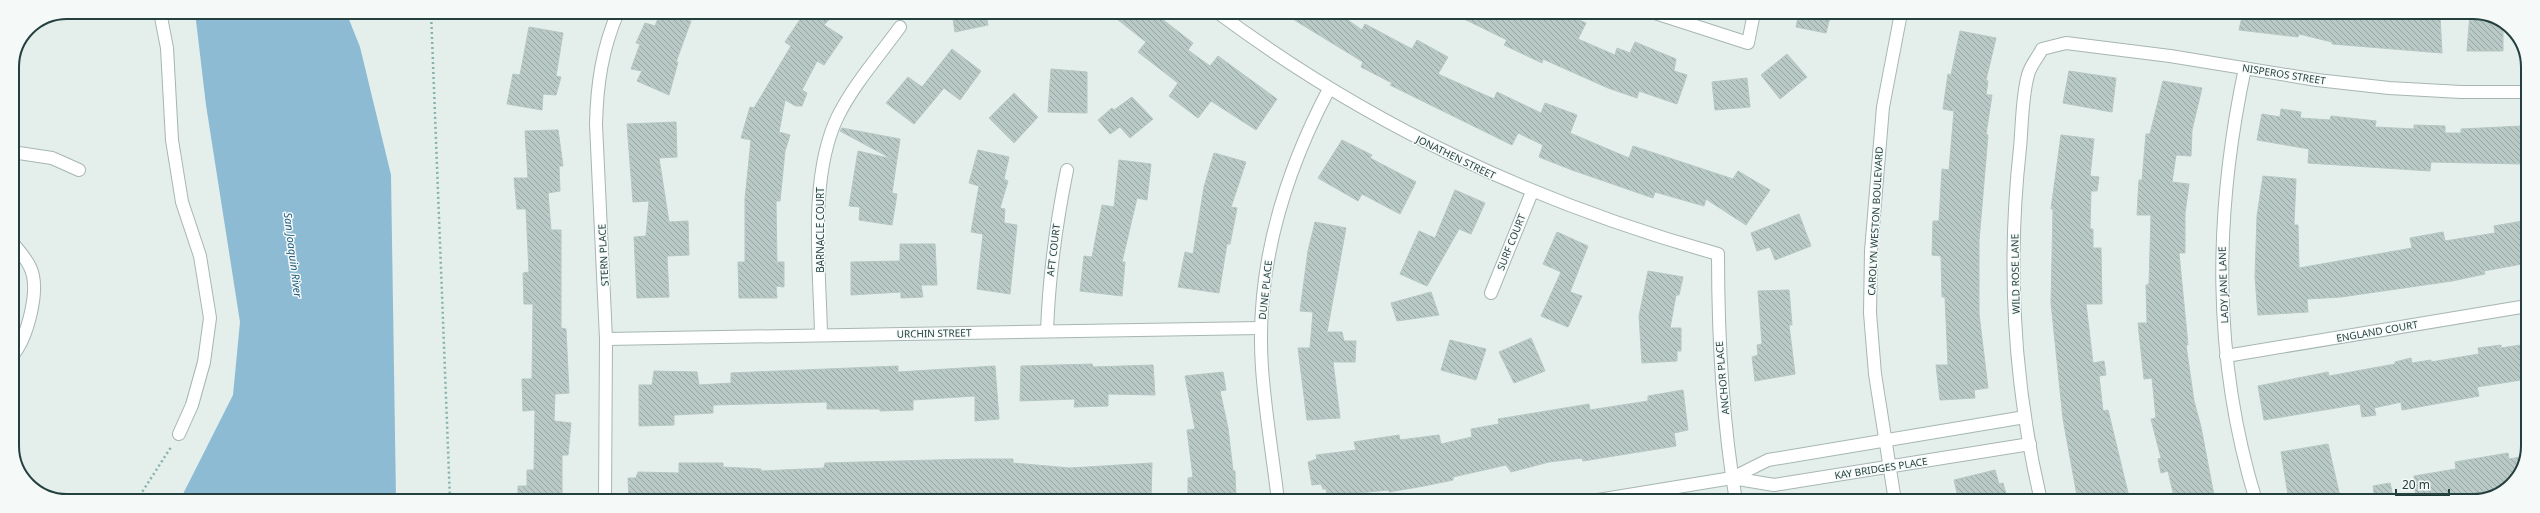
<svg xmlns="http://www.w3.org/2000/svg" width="2540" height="513" viewBox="0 0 2540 513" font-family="'Noto Sans',sans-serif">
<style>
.water{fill:#8cbbd3}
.building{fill:url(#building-back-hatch);stroke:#b6c8c4}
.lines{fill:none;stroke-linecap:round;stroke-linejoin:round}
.minor-casing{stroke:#a6b6b4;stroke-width:14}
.path{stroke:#84b2ac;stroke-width:2.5;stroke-dasharray:2 3;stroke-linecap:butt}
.minor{stroke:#fff;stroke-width:12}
.labels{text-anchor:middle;stroke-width:3;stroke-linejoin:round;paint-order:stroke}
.street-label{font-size:10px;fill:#23403e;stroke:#f5faf9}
.water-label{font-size:11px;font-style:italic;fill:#1c5a7e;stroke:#f5faf9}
.rim{fill:none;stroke:#23403e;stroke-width:2}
</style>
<defs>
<pattern id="building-back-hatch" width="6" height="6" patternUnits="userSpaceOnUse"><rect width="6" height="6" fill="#b9c9c5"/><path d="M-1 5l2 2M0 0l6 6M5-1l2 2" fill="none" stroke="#96a5a1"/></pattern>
</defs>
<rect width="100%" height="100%" fill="#e4eeeb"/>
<path class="water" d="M195,12H346L360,47L391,175L396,500H180L233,395L240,322L206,105Z"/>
<g class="building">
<path d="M661,12L691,21L676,62H678L669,95L637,81L642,71L631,69L640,44L636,43L645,23L655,26Z"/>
<path d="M805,12H836L824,25L843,37L824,65L817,61L802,90L807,93L802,106H796L785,100L779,132L790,135L785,151L780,201H776L777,262H784V287L776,286L777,298H739L738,262H745V199L751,140L741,138L750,107L754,108L791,46L785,42Z"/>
<path d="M952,12H985L988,25L955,32Z"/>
<path d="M1108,12H1153L1193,43L1188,50L1210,66L1218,56L1277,99L1256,130L1211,101L1198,118L1169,96L1178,83L1138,52L1146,42Z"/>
<path d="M1283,13H1338L1362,30L1365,24L1412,49L1417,40L1448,57L1438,74L1494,99L1497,92L1541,113L1545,103L1577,115L1570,133L1629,158L1633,146L1733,179L1738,171L1770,190L1746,225L1706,199L1704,206L1655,192L1653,198L1572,170L1539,157L1543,145L1518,133L1512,145L1390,85L1392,83L1361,67L1363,62Z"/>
<path d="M1452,13H1523L1538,20L1541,13H1564L1586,23L1578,39L1615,55L1617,48L1630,53L1635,42L1676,59L1674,71L1687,75L1677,104L1639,91L1637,98L1608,88L1543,59L1542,63L1504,45L1507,40Z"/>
<path d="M1799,13H1831L1826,33L1796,27Z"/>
<path d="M2243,13H2406L2440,16L2442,53L2332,44V42L2299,34L2298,37L2239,30Z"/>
<path d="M2470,13H2484L2503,24V51H2467Z"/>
<path d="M529,27L563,33L556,76L561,77L556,95L543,94L542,110L507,104L513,74L520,75Z"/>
<path d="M1960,31L1996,38L1986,80L1988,81L1986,95H1992L1986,134L1988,135L1979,241V314L1988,388L1974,390L1975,398L1940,400L1936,365H1948L1945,297H1942L1941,256L1932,255L1933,221H1939L1942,169L1949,170L1954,111L1943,109L1948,74L1951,75Z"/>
<path d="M952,49L981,71L960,100L944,88L914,124L886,103L908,77L922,87Z"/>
<path d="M1787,54L1807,77L1780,99L1761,75Z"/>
<path d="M1051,69L1087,72V113L1048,112Z"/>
<path d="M2069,71L2116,78L2112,112L2063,103Z"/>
<path d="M1747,78L1750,107L1715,110L1712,82Z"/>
<path d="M2163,81L2202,88L2192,130L2191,156L2176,155L2172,182L2189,184L2185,213V253H2179L2188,345H2186L2194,401L2201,427L2215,501H2175L2168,471L2161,473L2158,459L2161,458L2151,419L2156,418L2152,378L2144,379L2138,323H2147L2146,285L2149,284L2151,215H2137L2139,180H2142L2146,134H2150Z"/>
<path d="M1014,93L1038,117L1014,143L989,118Z"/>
<path d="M1132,97L1153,119L1130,138L1120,127L1110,134L1098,120L1112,108L1114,110Z"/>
<path d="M2281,109L2301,112L2300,118L2330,120L2331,116L2376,121L2375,127L2414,129V125L2445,126V133H2461V129L2522,126L2523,164L2431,162L2430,171L2308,163L2309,149L2257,140L2262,114L2280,117Z"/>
<path d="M676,122L677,157L659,158L669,222L688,221L689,255L667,256L669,297L637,298L634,237L646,236L649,201L633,202L627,124Z"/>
<path d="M842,128L900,139L892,193L897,194L892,225L859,220L860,207L849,206L858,151L892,159L840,131Z"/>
<path d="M558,130L563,166H559L560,191L548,193L551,230H561V328L566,329L569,393L555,394L554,421L571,423L568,455H562V500H518V486H527V470H534L535,410L523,411L522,379H532L533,304H524L523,273L529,272L526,209H517L514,178H528L525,131Z"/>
<path d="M2061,135L2094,139L2090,176L2099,177L2097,191H2091L2090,229H2093V248H2101L2102,304H2086L2093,363L2104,361L2106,375L2099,376L2103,411L2108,410L2130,501H2078L2063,419L2051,303L2053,209H2051Z"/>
<path d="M1342,140L1372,155L1370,158L1416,182L1400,214L1362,194L1358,201L1318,178Z"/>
<path d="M978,150L1009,157L1004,179L1008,181L1000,208L1005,209L1004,223L1017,225L1010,294L977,289L983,234L971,232L979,186L969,183Z"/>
<path d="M1214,153L1246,162L1231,207L1237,208L1230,244H1227L1219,293L1178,287L1185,252L1193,254L1204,187Z"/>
<path d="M1119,160L1151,164L1147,200L1137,198L1122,262H1125L1122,296L1080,291L1084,256L1092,257L1102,205L1114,207Z"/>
<path d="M2263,176L2296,179L2294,225H2298L2299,268L2412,248L2410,238L2443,232L2445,241L2495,233L2494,226L2528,220L2527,263L2484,271L2485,274L2452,281L2341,297L2307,299L2308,312L2258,315L2255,277L2257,216Z"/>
<path d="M1455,190L1485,203L1471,234L1459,229L1427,286L1400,274L1419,231L1435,238Z"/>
<path d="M1799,214L1811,246L1775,260L1770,247L1757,251L1751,233Z"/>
<path d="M1315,222L1346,228L1327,332H1342L1344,341H1356L1355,362H1333L1340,418L1307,420L1298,348H1310L1313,312L1300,311L1308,251Z"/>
<path d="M1557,232L1588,246L1570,292L1582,296L1568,327L1541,316L1561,272L1543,264Z"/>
<path d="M900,244H935L937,285H921L923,297L901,298V292L851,295V262L900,261Z"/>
<path d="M1648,271L1683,277L1679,295H1676L1670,328H1681V351H1677V361L1642,363L1639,316Z"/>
<path d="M1789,290L1792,325H1789L1795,374L1755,381L1752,357L1758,355L1757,345L1762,344L1758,291Z"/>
<path d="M1431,292L1439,315L1397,321L1391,303Z"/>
<path d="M1531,338L1545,371L1514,383L1499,352Z"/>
<path d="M1450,340L1486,349L1476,380L1441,370Z"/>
<path d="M2527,344V379L2477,387L2479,396L2402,410L2401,402L2374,408L2376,415L2362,417L2360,404L2264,420L2258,386L2328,372L2329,376L2395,364V362L2411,358L2412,363L2431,360V362L2479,354L2478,348L2501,345V348Z"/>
<path d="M1092,364L1093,367L1153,365L1155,395L1108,394V406L1074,407L1075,399L1020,401L1021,366Z"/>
<path d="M898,366V372L995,366L999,419L975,421V396L913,400V410L880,411V409H827V402L713,405V413L674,415V425L639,426V385H652L654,371L697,372L699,385L731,383V373Z"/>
<path d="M1223,372L1226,390L1220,391L1228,428L1233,471H1235L1236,498L1188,500V478L1193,477L1187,430L1195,429L1185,376Z"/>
<path d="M1683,390L1688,430L1674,433L1676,446L1583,461L1582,458L1549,462L1511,472L1506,465L1453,477V480L1424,486L1389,492V490L1358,493L1359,497L1334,501H1329L1326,489H1323L1321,484L1312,485L1308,462L1317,459L1316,455L1356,450L1354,442L1399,435L1400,440L1439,435L1441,444L1472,437L1471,429L1499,424L1498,419L1589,404L1590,410L1648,401V396Z"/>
<path d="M2328,444L2341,501H2289L2281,452Z"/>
<path d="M2508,453L2509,459L2527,456L2509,488L2474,501H2416L2414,476L2456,469L2455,462Z"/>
<path d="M971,459H1013V463L1070,468L1152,463L1151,500L1125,499V494H1095V500H629L628,478H636L638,472L679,473V463H723V467L761,469V471L824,468L825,463Z"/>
<path d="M1995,470L1999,484L2003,483L2008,501H1959L1954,480Z"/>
<path d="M2390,483L2394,501H2375L2373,486Z"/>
</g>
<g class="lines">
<defs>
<g id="minor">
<path d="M160,12L167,48L172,140L182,202L200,256L210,318L204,362L192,405L179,434"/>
<path d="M1217,12C1370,126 1535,203 1718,254C1718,337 1722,419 1736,501"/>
<path d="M1655,13L1748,43L1754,13"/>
<path d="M2245,68C2214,214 2212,357 2256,501"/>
<path d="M12,152L52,158L79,170"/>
<path d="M12,242C18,250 26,258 30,267C41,289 27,339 12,356"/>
<path d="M1491,293L1532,192"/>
<path d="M1047,331C1049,276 1056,224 1067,170"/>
<path d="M821,335C820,269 808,177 838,116C854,84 879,56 900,27"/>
<path d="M606,339L1261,328"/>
<path d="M2226,356L2527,306"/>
<path d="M1732,478L1774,485L2030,444"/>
<path d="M605,500L606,339L596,124C597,84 602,49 618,12"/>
<path d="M1278,501C1273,457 1265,412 1262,368C1255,269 1283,176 1329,89"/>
<path d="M1592,501L1732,478L1768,460L2025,417"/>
<path d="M1895,501L1875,374L1870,313L1871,251L1883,107L1901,13"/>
<path d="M2041,501C2014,386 2007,265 2020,148C2022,126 2022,96 2028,75C2030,66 2038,57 2042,49L2066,43L2170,56L2317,80L2389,88L2461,92H2528"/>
</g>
</defs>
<use href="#minor" class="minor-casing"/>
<g class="path">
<path d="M431,12L450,500"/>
<path d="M137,500L171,447"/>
</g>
<use href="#minor" class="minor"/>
</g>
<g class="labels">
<g class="street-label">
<text transform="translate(2284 74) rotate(9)" y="4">NISPEROS STREET</text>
<text transform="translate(1456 157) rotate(26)" y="4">JONATHEN STREET</text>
<text transform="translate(1875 221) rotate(-87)" y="4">CAROLYN WESTON BOULEVARD</text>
<text transform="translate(820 230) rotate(-90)" y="4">BARNACLE COURT</text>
<text transform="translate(1511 242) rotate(-68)" y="4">SURF COURT</text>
<text transform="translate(1053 250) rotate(-83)" y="4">AFT COURT</text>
<text transform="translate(603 255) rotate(-93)" y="4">STERN PLACE</text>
<text transform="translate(2015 274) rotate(-91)" y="4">WILD ROSE LANE</text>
<text transform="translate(2223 285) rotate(-92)" y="4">LADY JANE LANE</text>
<text transform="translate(1265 290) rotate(-84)" y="4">DUNE PLACE</text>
<text transform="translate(2377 331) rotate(-10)" y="4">ENGLAND COURT</text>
<text transform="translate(934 333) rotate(-1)" y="4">URCHIN STREET</text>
<text transform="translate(1722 378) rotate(-95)" y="4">ANCHOR PLACE</text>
<text transform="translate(1881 468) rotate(-9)" y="4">KAY BRIDGES PLACE</text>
</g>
<g class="water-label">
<text transform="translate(293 255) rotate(83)" y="4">San Joaquin River</text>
</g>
</g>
<path d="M0 0H2540V513H0ZM67 19H2473A48 48 0 0 1 2521 67V446A48 48 0 0 1 2473 494H67A48 48 0 0 1 19 446V67A48 48 0 0 1 67 19Z" fill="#f5faf9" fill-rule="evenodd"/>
<path class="rim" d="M67 19H2473A48 48 0 0 1 2521 67V446A48 48 0 0 1 2473 494H67A48 48 0 0 1 19 446V67A48 48 0 0 1 67 19Z"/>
<path d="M2396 489v6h53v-6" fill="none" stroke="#23403e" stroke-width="2"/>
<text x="2402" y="489" font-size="12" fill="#23403e" stroke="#f5faf9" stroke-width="3" paint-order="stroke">20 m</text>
</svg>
